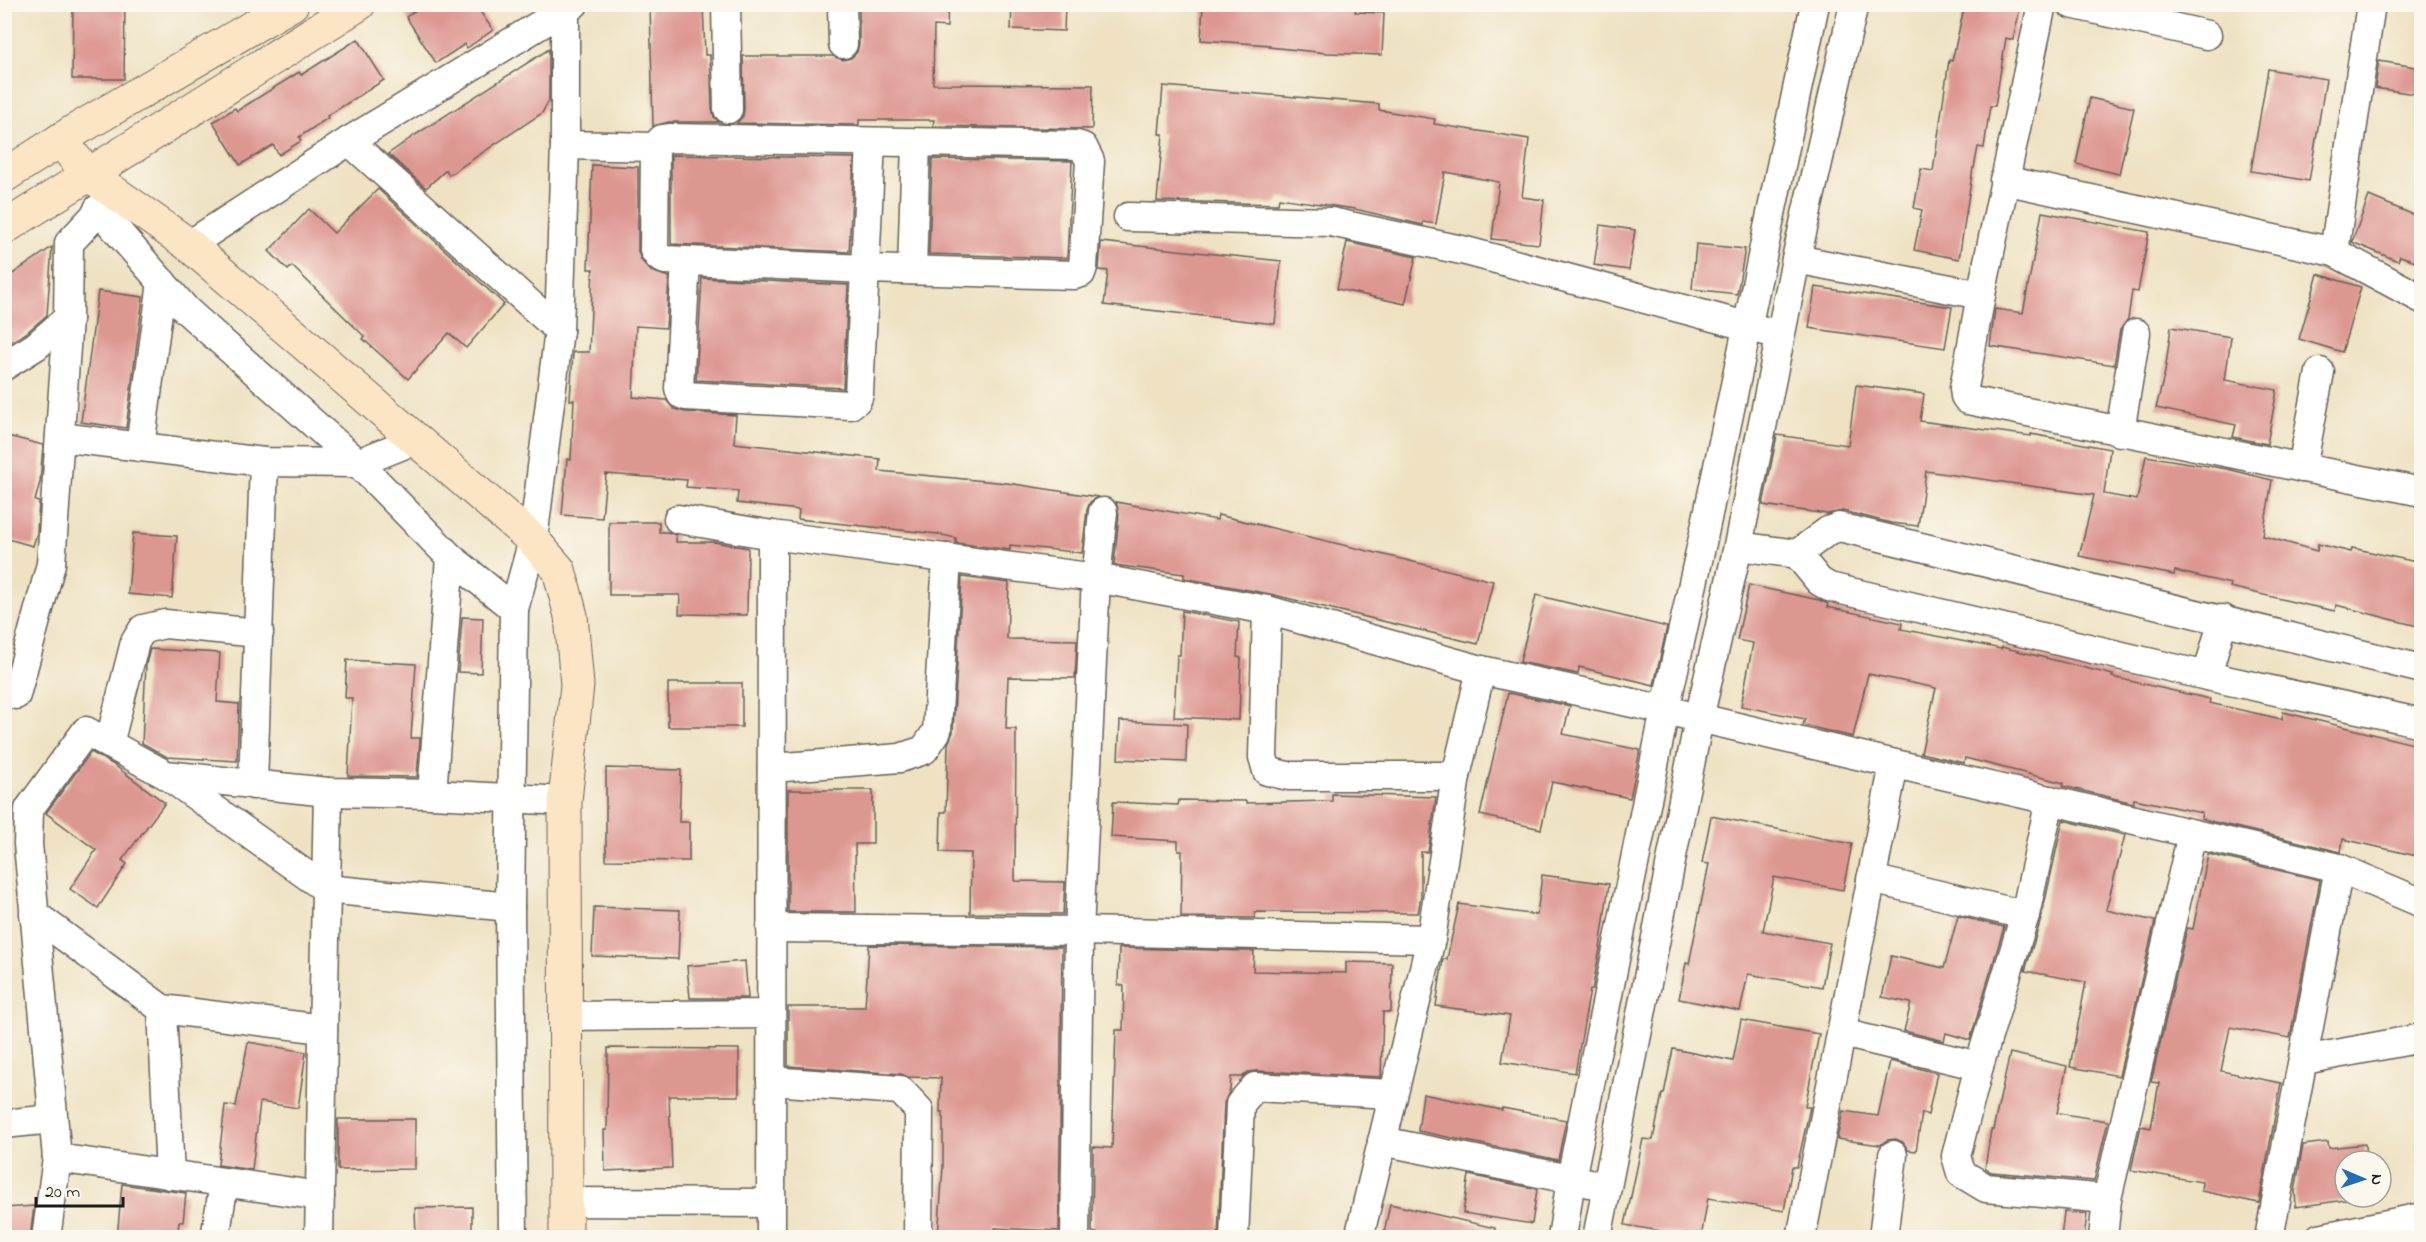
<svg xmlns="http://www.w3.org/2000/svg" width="2426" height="1242" viewBox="0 0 2426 1242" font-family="'Indie Flower',sans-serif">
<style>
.building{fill:#dd9791}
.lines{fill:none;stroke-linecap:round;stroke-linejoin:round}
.street-casing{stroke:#666156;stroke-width:31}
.secondary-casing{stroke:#666156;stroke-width:35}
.street{stroke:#fff;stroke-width:28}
.secondary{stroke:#fce5c4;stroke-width:33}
</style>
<rect width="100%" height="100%" fill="#fbf7ec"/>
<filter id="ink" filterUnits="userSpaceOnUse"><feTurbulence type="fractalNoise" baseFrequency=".0167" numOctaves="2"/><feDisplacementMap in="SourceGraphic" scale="12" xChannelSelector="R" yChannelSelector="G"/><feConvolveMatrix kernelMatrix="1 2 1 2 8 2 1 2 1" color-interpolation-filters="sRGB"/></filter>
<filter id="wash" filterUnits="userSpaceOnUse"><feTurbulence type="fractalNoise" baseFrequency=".008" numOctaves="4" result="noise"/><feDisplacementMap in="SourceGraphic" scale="24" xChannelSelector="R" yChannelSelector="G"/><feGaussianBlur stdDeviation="1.35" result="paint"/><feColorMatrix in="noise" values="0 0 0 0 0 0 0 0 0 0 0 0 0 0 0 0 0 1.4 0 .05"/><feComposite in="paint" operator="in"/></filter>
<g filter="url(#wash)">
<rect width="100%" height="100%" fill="#eee2c3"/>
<g id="blocks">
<g class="building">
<path d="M73,4H125L124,79H72Z"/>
<path d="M425,4H475L493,30L467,48L465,44L436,63L406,17Z"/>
<path d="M650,4H703L705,55H710L712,109L714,117L719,122H669L653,126Z"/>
<path d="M859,4H948L947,27L934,26L933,84L1093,85L1092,129L933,126L934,120H859V125L737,123L743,116L744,109L743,56H833L843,60L851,58L857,52L859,44Z"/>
<path d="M1012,4H1065L1064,31L1011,29Z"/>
<path d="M1203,4H1325L1356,7L1355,12L1384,13L1382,55L1327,53L1269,47L1270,45L1201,40Z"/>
<path d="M1965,4H2021L2013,40L2006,38L1995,106H1990L1984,148L1978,147L1974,168H1973L1959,259L1914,250L1922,210L1914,208L1921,169L1933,171L1949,60L1952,61Z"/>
<path d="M358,39L384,80L327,116L328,118L299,137L301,141L279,155L273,145L240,165L213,122L235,108L237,111L299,72L301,75Z"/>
<path d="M549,49V100L542,113L449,175L446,170L426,188L388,154L415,135Z"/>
<path d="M2379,61L2421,68V95L2375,88Z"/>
<path d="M2268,69L2326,79L2309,181L2251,171Z"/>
<path d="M1163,86L1379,104V110L1435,119L1434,124L1529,139L1522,197L1544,200L1539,244L1492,239L1499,182L1445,172L1436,224L1423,222V225L1355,209L1279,198L1278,204L1157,201L1163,134H1159Z"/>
<path d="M2090,98L2134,108L2119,174L2076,164Z"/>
<path d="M671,155L854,158L849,252L671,244Z"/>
<path d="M932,159L1072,161L1067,258L929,254Z"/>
<path d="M592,165L638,167V251L641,260L651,271L669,277L666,328L636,326L633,397L666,400L674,409L685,412L736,415L734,443L880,459L879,471L1007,483L1098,497L1090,502L1087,510L1082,553L1010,545V550L956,543V538L938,534L798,519L799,510L737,503L738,491L686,487L687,480L606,474L602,518L562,515L567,459L571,460L574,400H570L573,352H589L593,269H588Z"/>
<path d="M378,189L504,304L466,348L449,333L408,379L363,339L365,337L292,266L288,270L269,251L309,209L334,233Z"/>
<path d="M2369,196L2421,218V263L2400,256L2398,261L2352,242Z"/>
<path d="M2042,212L2149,232L2138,292L2132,291L2128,319L2120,330L2114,365L1990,346L1995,309L2023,313Z"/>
<path d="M1600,225L1635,230L1629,270L1594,265Z"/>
<path d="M1101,242L1281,261L1275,324L1104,305L1108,271L1099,270Z"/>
<path d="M1347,242L1416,257L1405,304L1337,289Z"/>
<path d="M1696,244L1745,249L1737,294L1692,289Z"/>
<path d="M52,247L47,315L26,333L4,346V280Z"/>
<path d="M2318,274L2361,287L2342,352L2299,339Z"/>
<path d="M702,278L848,285L843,388L696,380Z"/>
<path d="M1815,287L1952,307L1945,348L1809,328Z"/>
<path d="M98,291L143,297L126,428L81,422Z"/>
<path d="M2171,327L2231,337L2225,380L2277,390L2267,444L2233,437L2236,425L2156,408L2165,372Z"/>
<path d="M1856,385L1924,394L1920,421L2031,436V434L2110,449L2104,494L2137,500L2146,456L2227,469L2272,480L2263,536L2317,551L2318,544L2351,552L2352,548L2421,563V627L2336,605L2335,611L2302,604L2230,587L2231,584L2175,571L2174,575L2079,556L2094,495L1926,471L1918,526L1891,523L1843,511L1827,514L1763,505L1777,435L1848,445Z"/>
<path d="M4,435L43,445L40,482L35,501L39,502L37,533L33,546L4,538Z"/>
<path d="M1116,502L1217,520L1218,515L1493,581L1478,644L1270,594L1184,578V574L1114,565L1119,514Z"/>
<path d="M609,522H659V532H668L676,535V542H714L748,548L747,615L679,614L680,595H609Z"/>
<path d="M133,533L177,536L172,598L128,594Z"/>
<path d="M962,577L1009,583L1007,639L1077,640L1075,678L1008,677L1006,729H1016L1015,881L1065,882L1063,914L970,913L971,853L940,852L941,812H946L948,744L953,732Z"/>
<path d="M1749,585L1819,600L1828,604L1827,607L1902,623L1901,629L2001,649L2002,647L2113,675L2112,677L2210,699L2209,703L2282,719L2283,712L2421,746V857L2343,839L2341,852L2214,822L2201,818L2202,813L2134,799L2133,803L2063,786L2064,783L1965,758L1964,763L1921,753L1936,688L1868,674L1853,737L1803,725L1805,719L1741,706L1753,643L1737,640Z"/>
<path d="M1536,595L1667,627L1654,685L1579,667L1578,674L1520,662Z"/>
<path d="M1182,611L1239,622L1237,657L1241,658L1239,720L1174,717L1177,655H1180Z"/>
<path d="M462,617L483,618L481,673L458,672Z"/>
<path d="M150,649L220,653L217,702L239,704L237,761L167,757L142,743L146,664Z"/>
<path d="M347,660L416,664L411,738H420L417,777L348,776L352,698H345Z"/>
<rect x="668" y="683" width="74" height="44"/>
<path d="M1508,693L1570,706L1563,734L1640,750L1630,798L1552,782L1541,829L1480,815Z"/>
<path d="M1120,721L1187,724L1186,762L1118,759Z"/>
<path d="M91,752L114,765L165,803L122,860L127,864L98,908L70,889L96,850L46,813Z"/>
<path d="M606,768L681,770L679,822H689V861L606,860Z"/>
<path d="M788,790H873V844H855L856,912H788Z"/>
<path d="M1332,794L1436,797L1428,852H1421V895L1418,913L1255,912V918L1181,917L1182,851H1178V841L1111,837L1113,802L1178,805L1179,800L1246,801V803L1332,801Z"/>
<path d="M1711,816L1852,844L1843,890L1774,877L1763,931L1830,943L1822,987L1748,974L1740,1011L1679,999L1686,963L1689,964L1709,864L1702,863Z"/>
<path d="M2063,820L2125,835L2106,910L2155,921L2119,1076L2070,1067L2086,982L2025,971L2041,919Z"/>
<path d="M2208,854L2320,880L2290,1038L2230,1027L2221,1071L2281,1083L2259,1203L2201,1191L2202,1182L2131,1170L2141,1126L2151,1128L2159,1083L2151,1082L2187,928L2193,929Z"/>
<path d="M1542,875L1609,884L1600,949L1592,990H1590L1575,1073L1502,1062L1510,1016L1436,1006L1443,959H1447L1459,904L1537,915Z"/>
<path d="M594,907L680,910L678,959L592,956Z"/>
<path d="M1958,916L2004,927L1970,1040L1946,1033L1944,1041L1904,1031L1911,1003L1882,997L1891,956L1944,968Z"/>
<path d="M869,945L1062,947L1059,1231L995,1228V1238H938L943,1166V1112H940L941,1078L908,1077L901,1074L788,1066V1007H865Z"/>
<path d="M1119,948L1254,951L1253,971L1346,973V962L1392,963L1391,1012H1383L1381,1077L1256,1071L1248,1072L1242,1077H1231L1230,1090L1224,1103L1218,1238H1097V1233L1092,1232L1093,1147L1112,1148L1116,1030H1123L1124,986L1118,985Z"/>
<path d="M745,961L748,998H690L687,966Z"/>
<path d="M1741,1020L1819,1034L1805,1107H1810L1804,1135L1797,1167H1792L1784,1211L1708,1198L1701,1238L1625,1225L1643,1139L1653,1140L1662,1094H1664L1673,1049L1733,1061Z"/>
<path d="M248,1042L306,1052L298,1108L260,1102L252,1170L218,1165L225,1105L236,1106Z"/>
<path d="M608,1048L739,1049V1096H669L672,1168L605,1171L604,1130H607Z"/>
<path d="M2010,1053L2067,1066L2057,1113L2108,1121L2094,1181L1991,1172L1985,1168L1991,1130H1993Z"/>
<path d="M1890,1061L1937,1073L1928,1115L1922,1113L1916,1151L1908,1150L1903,1142L1896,1139L1887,1140L1880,1145L1837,1139L1843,1111L1878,1116Z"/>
<path d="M1423,1094L1502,1110V1108L1566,1120L1558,1160L1418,1131Z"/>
<path d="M338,1119H415V1169L338,1170Z"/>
<path d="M2328,1142L2329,1148L2365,1144L2366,1161H2345V1197H2367L2296,1207L2295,1191L2303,1145Z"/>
<path d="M1469,1175L1537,1189L1532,1224L1463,1213Z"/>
<path d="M122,1184L186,1193L183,1222H179L177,1238H117Z"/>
<path d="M1390,1204L1495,1228L1494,1238H1383Z"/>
<path d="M34,1206L30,1238H4V1208Z"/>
<path d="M472,1207V1238H416L415,1208Z"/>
<path d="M2064,1212L2087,1214L2084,1238H2061Z"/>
</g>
</g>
</g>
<g filter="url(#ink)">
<use href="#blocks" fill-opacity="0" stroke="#666156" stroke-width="1.5"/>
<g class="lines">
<defs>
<g id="street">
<path d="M726,4L728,109"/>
<path d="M842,4L843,44"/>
<path d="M2071,4L2207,35"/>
<path d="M349,141L559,330"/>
<path d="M565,145L655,147L662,139L669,138L1077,145L1083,147L1090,161L1083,267L1081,273L1074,275L866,269L665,260L659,257L654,250L655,147"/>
<path d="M2004,180L2334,252L2422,299"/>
<path d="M98,209L186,310L358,463L450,557L514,609"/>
<path d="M1128,217L1331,222L1466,251L1765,331"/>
<path d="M189,245L349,141L574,4"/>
<path d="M2334,252L2371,4"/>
<path d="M1796,259L1981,295L1964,388L1965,396L1968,400L2422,492"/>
<path d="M686,261L679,388L681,394L686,396L850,405L857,400L859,394L871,142"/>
<path d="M912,270L916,143"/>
<path d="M1981,295L2042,4"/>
<path d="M4,366L36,346L68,318L69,243L112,197"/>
<path d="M2120,432L2136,333"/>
<path d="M60,437L264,462L358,463L415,440"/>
<path d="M140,447L162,282"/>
<path d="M2302,468L2320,372"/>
<path d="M678,519L772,535L1096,578L1267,610L1481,670L1665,710L2339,868L2422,903"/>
<path d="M1738,546L1797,554L1819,581L1829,587L2207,676L2422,723"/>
<path d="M1797,554L1828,531L1839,527L2422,669"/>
<path d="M1267,610L1263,757L1267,771L1288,776H1456"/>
<path d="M2207,676L2223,619"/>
<path d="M4,692L16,695L51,564L68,318"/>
<path d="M109,744L135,642L143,629L165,624L259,633"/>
<path d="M772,768L900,758L924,750L937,731L947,558"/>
<path d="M168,776L326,889L510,907"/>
<path d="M253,785L264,462"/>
<path d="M432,794L450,557"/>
<path d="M2050,800L2025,915L1979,1066L1956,1156L1961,1173L1986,1188L2107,1199"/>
<path d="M1871,879L2025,915"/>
<path d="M34,914L162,1009L323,1029"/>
<path d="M771,928L1079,931L1431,939"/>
<path d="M162,1009L170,1175"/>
<path d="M564,1016L771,1014"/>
<path d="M1842,1033L1979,1066"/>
<path d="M2304,1060L2422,1038"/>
<path d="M771,1081L900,1090L919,1110L918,1238"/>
<path d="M4,1124L53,1119"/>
<path d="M1382,1141L1589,1183"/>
<path d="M57,1158L320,1196"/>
<path d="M565,1202L771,1203"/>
<path d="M46,1238L57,1158L28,844L29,809L86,731L166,775L328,792L432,794L565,801"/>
<path d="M215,1238L224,1183"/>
<path d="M319,1238L328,792"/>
<path d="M513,1238L510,907L514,609L533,540L559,330L565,145V10"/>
<path d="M771,1238L772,535"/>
<path d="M1075,1238L1079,931L1096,578L1103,512"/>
<path d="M1234,1238L1240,1104L1255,1087L1393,1094"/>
<path d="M1359,1238L1431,939L1456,776L1481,670"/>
<path d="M1562,1238L1571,1179L1665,710L1703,538L1815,4"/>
<path d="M1597,1238L1699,719L1738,546L1796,259L1854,4"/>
<path d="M1801,1238L1894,764"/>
<path d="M1883,1238L1893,1155"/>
<path d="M2103,1238L2107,1199L2192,834"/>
<path d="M2269,1238L2339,868"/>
<path d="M2319,1238L2422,1217"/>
</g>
<g id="secondary">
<path d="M60,140L88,174L189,245L533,540L559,570L571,616L577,685L565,801L566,1238"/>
<path d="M4,176L76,130L292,4"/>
<path d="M4,228L359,4"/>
</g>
</defs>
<use href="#street" class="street-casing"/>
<use href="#secondary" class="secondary-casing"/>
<use href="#street" class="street"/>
<use href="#secondary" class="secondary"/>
</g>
</g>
<rect width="2426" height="1242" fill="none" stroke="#fbf7ec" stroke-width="24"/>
<g transform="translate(2363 1179) rotate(92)"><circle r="28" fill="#fbf7ec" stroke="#a29f99" stroke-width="1.5"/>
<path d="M0-4.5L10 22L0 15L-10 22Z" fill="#1f6fb2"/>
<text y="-9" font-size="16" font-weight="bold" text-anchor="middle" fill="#1c1c1c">N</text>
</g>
<path d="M36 1197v9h87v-9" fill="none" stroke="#1c1c1c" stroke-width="3"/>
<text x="45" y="1197" font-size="18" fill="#1c1c1c" stroke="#fbf7ec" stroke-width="4.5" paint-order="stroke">20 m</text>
</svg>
